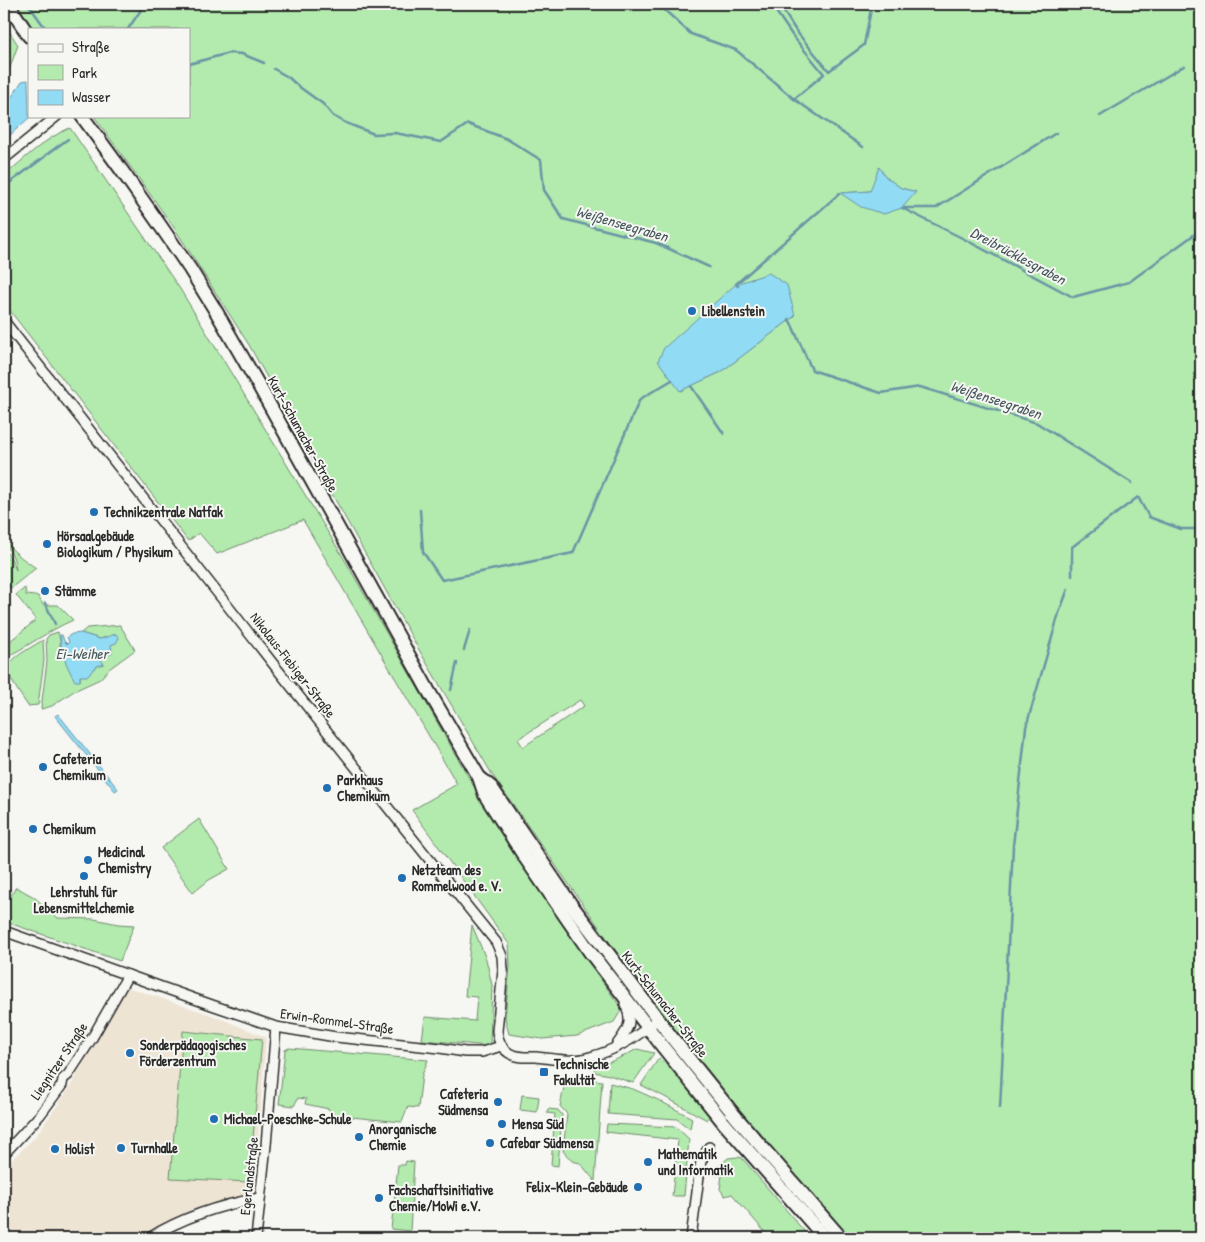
<svg xmlns="http://www.w3.org/2000/svg" width="1205" height="1242" viewBox="0 0 1205 1242" font-family="'Patrick Hand',sans-serif">
<style>
.built{fill:#eee4d4}
.green{fill:#b3eaae;stroke:#6f8a6c;fill-rule:evenodd}
.water{fill:#92dbf4;stroke:#6995a4}
.lines{fill:none;stroke-linecap:round;stroke-linejoin:round}
.stream{stroke:#6995a4;stroke-width:2.5}
.street-casing{stroke:#2b2b2b;stroke-width:12}
.secondary-casing{stroke:#2b2b2b;stroke-width:16}
.street{stroke:#f6f6f2;stroke-width:9}
.secondary{stroke:#f6f6f2;stroke-width:12}
.poi-dot{fill:#1f6fb2;stroke:#f6f6f2;stroke-width:2}
.labels{text-anchor:middle;stroke-width:4;stroke-linejoin:round;paint-order:stroke}
.poi-label{font-size:14px;font-weight:bold;fill:#2b2b2b;stroke:#f6f6f2;text-anchor:start}
.street-label{font-size:14px;fill:#2b2b2b;stroke:#f6f6f2}
.water-label{font-size:15px;font-style:italic;fill:#45575d;stroke:#f6f6f2}
</style>
<rect width="100%" height="100%" fill="#f6f6f2"/>
<filter id="ink" filterUnits="userSpaceOnUse"><feTurbulence type="fractalNoise" baseFrequency=".02" numOctaves="2"/><feDisplacementMap in="SourceGraphic" scale="10" xChannelSelector="R" yChannelSelector="G"/><feConvolveMatrix kernelMatrix="1 2 1 2 8 2 1 2 1" color-interpolation-filters="sRGB"/></filter>
<g filter="url(#ink)">
<path class="built" d="M127,987L209,1014L266,1037L254,1194L192,1212L164,1224L138,1238H4V1167L35,1137L68,1090Z"/>
<g class="green">
<path d="M16,4H1201V1238H849L793,1176L668,1021L622,960L493,776L415,643L249,345L175,229L94,116H189V29H33ZM879,168L886,177L901,188L916,192L841,193L871,191ZM795,316L721,372L680,391ZM580,700L584,706L523,747L518,739Z"/>
<path d="M4,23L18,45L9,70L4,79Z"/>
<path d="M70,128L180,289L346,562L473,785L584,956L622,1009L614,1022L577,1036L542,1039L509,1034L505,1018L510,966L509,944L412,810L457,784L303,520L217,554L199,533L188,541L4,303V176C24,159 45,138 70,128Z"/>
<path d="M4,536C10,551 23,559 36,568L11,588L4,579V550L11,558L16,570C15,566 15,561 13,557C10,548 4,547 4,536Z"/>
<path d="M25,588L26,595L34,596H38L43,605H58L73,620C48,631 27,647 4,658V646L36,620L16,595Z"/>
<path d="M120,625L135,650L109,669L100,679L74,691L52,706L41,709L47,661L46,639L49,635L58,632L60,640V645L80,681V676L100,659V656H107V637L100,639L81,633L87,628Z"/>
<path d="M43,640L44,660L38,705L28,706C0,664 0,666 43,640Z"/>
<path d="M199,819L229,869L209,880L193,893L161,848Z"/>
<path d="M16,887L34,897L58,918L94,919L118,924L134,925L120,961L9,923C0,912 10,898 16,887Z"/>
<path d="M472,925L486,959L492,985L490,1046L422,1040L425,1017L475,1021L477,997L465,996Z"/>
<path d="M183,1031L262,1039L249,1182L170,1178Z"/>
<path d="M289,1048L428,1060L422,1075L418,1108L408,1107L402,1122L331,1115L329,1109L305,1104L306,1099L298,1098L294,1106L279,1104L285,1050Z"/>
<path d="M637,1049L654,1053L633,1083L609,1075L594,1072L595,1066C610,1063 623,1057 637,1049Z"/>
<path d="M659,1058L682,1079L711,1112L707,1120L663,1096L641,1085Z"/>
<path d="M561,1076L602,1081L595,1181L580,1163L572,1161L563,1151L567,1114L560,1106L565,1082L560,1079Z"/>
<path d="M610,1083L633,1089L658,1100L692,1118L690,1129L677,1119L608,1114Z"/>
<path d="M522,1095L539,1097L537,1112L520,1110Z"/>
<path d="M548,1109L558,1110L562,1115L558,1166L551,1165L555,1114L547,1113Z"/>
<path d="M607,1124L676,1127L689,1139L684,1196H672L678,1140L606,1132Z"/>
<path d="M738,1157L742,1158L810,1238H770L732,1194L725,1196L720,1189L722,1175H715L717,1168L728,1158Z"/>
<path d="M406,1161L414,1162L410,1231L391,1229L398,1165H405Z"/>
</g>
<g class="water">
<path d="M28,80L29,116H31L8,137L4,133V109L22,81Z"/>
<path d="M879,167L886,177L901,188L916,192L902,208L884,214L861,207L840,193L870,191Z"/>
<path d="M769,273L787,285L795,316L721,372L680,391L658,361L664,348L736,284Z"/>
<path d="M81,633L100,639L116,634L119,638L116,643L111,645L112,653L107,656H100V659L104,664L97,666L87,676H80V681H75C66,665 61,653 60,635H62L64,641L67,644L69,642L67,637L72,634Z"/>
<path d="M58,714L118,789L115,791L55,716Z"/>
</g>
<g class="lines">
<g class="stream">
<path d="M28,4L46,29"/>
<path d="M658,4L691,34L736,50L794,99L863,147"/>
<path d="M771,4L792,35L824,74L794,99"/>
<path d="M779,4L796,31L829,71L864,45L872,4"/>
<path d="M128,29L145,4"/>
<path d="M189,64L229,53L242,54L264,63"/>
<path d="M274,69L288,77L298,86L323,104L333,116L346,123L374,134L395,133L441,142L468,124L507,139L541,160L544,190L563,219L656,243L709,267"/>
<path d="M1100,116L1184,66"/>
<path d="M4,187L43,158L46,155L68,139"/>
<path d="M902,208L962,238L1073,297L1129,282L1195,234L1201,232"/>
<path d="M904,208H936L1056,133"/>
<path d="M738,286L736,284L840,193"/>
<path d="M789,319L792,325L812,370L881,393L920,387L1037,423L1132,483"/>
<path d="M691,386L724,434"/>
<path d="M420,510L423,552L442,580L573,553L640,399L672,380"/>
<path d="M1072,576V547L1138,497L1149,517L1181,529H1201"/>
<path d="M45,603L55,624"/>
<path d="M464,650L470,630"/>
<path d="M451,690L457,663"/>
<path d="M1000,1108L1013,846L1026,727L1059,613L1068,589"/>
</g>
<defs>
<g id="street">
<path d="M4,159L57,116"/>
<path d="M4,321L278,670L433,864L496,942L502,956L503,970L497,1031C498,1041 501,1048 509,1053C517,1058 528,1057 536,1057C554,1059 573,1063 590,1057C613,1051 634,1039 652,1024"/>
<path d="M4,931L209,1004L276,1027L336,1037L440,1048L465,1052H482L501,1046"/>
<path d="M616,1046C627,1030 634,1024 625,1004"/>
<path d="M4,1154L40,1115L62,1085L63,1079L68,1075L92,1038L128,975"/>
<path d="M149,1238C183,1217 220,1205 260,1198"/>
<path d="M256,1238L266,1145L276,1027"/>
<path d="M691,1238L701,1161L709,1147"/>
</g>
<g id="secondary">
<path d="M8,4L29,36"/>
<path d="M82,116L120,168L162,228L190,269L217,313L259,386L428,690L479,777L485,795L526,859L590,952L663,1047L724,1123L825,1238"/>
<path d="M479,777L491,787L570,903L673,1039L735,1116L841,1238"/>
</g>
</defs>
<use href="#street" class="street-casing"/>
<use href="#secondary" class="secondary-casing"/>
<use href="#street" class="street"/>
<use href="#secondary" class="secondary"/>
</g>
</g>
<g class="poi-dot">
<circle cx="692" cy="311" r="5"/>
<circle cx="94" cy="512" r="5"/>
<circle cx="47" cy="544" r="5"/>
<circle cx="45" cy="591" r="5"/>
<circle cx="43" cy="767" r="5"/>
<circle cx="327" cy="788" r="5"/>
<circle cx="33" cy="829" r="5"/>
<circle cx="88" cy="860" r="5"/>
<circle cx="84" cy="876" r="5"/>
<circle cx="402" cy="878" r="5"/>
<circle cx="130" cy="1053" r="5"/>
<rect x="539" y="1067" width="10" height="10" rx="2.5"/>
<circle cx="498" cy="1102" r="5"/>
<circle cx="214" cy="1119" r="5"/>
<circle cx="502" cy="1124" r="5"/>
<circle cx="359" cy="1137" r="5"/>
<circle cx="490" cy="1143" r="5"/>
<circle cx="121" cy="1148" r="5"/>
<circle cx="55" cy="1149" r="5"/>
<circle cx="648" cy="1162" r="5"/>
<circle cx="638" cy="1187" r="5"/>
<circle cx="379" cy="1198" r="5"/>
</g>
<g class="labels">
<g class="poi-label">
<text x="702" y="316">Libellenstein</text>
<text x="104" y="517">Technikzentrale Natfak</text>
<text x="57" y="541">Hörsaalgebäude<tspan x="57" dy="16">Biologikum / Physikum</tspan></text>
<text x="55" y="596">Stämme</text>
<text x="53" y="764">Cafeteria<tspan x="53" dy="16">Chemikum</tspan></text>
<text x="337" y="785">Parkhaus<tspan x="337" dy="16">Chemikum</tspan></text>
<text x="43" y="834">Chemikum</text>
<text x="98" y="857">Medicinal<tspan x="98" dy="16">Chemistry</tspan></text>
<text x="412" y="875">Netzteam des<tspan x="412" dy="16">Rommelwood e. V.</tspan></text>
<text x="84" y="897" text-anchor="middle">Lehrstuhl für<tspan x="84" dy="16">Lebensmittelchemie</tspan></text>
<text x="140" y="1050">Sonderpädagogisches<tspan x="140" dy="16">Förderzentrum</tspan></text>
<text x="554" y="1069">Technische<tspan x="554" dy="16">Fakultät</tspan></text>
<text x="488" y="1099" text-anchor="end">Cafeteria<tspan x="488" dy="16">Südmensa</tspan></text>
<text x="224" y="1124">Michael-Poeschke-Schule</text>
<text x="512" y="1129">Mensa Süd</text>
<text x="369" y="1134">Anorganische<tspan x="369" dy="16">Chemie</tspan></text>
<text x="500" y="1148">Cafebar Südmensa</text>
<text x="131" y="1153">Turnhalle</text>
<text x="65" y="1154">Holist</text>
<text x="658" y="1159">Mathematik<tspan x="658" dy="16">und Informatik</tspan></text>
<text x="628" y="1192" text-anchor="end">Felix-Klein-Gebäude</text>
<text x="389" y="1195">Fachschaftsinitiative<tspan x="389" dy="16">Chemie/MoWi e.V.</tspan></text>
</g>
<g class="street-label">
<text transform="translate(303 434) rotate(61)" y="5">Kurt-Schumacher-Straße</text>
<text transform="translate(293 665) rotate(52)" y="5">Nikolaus-Fiebiger-Straße</text>
<text transform="translate(665 1004) rotate(52)" y="5">Kurt-Schumacher-Straße</text>
<text transform="translate(337 1021) rotate(8)" y="5">Erwin-Rommel-Straße</text>
<text transform="translate(59 1061) rotate(-56)" y="5">Liegnitzer Straße</text>
<text transform="translate(249 1176) rotate(-84)" y="5">Egerlandstraße</text>
</g>
<g class="water-label">
<text transform="translate(622 224) rotate(16)" y="5">Weißenseegraben</text>
<text transform="translate(1018 256) rotate(28)" y="5">Dreibrücklesgraben</text>
<text transform="translate(996 400) rotate(18)" y="5">Weißenseegraben</text>
<text x="82" y="659">Ei-Weiher</text>
</g>
</g>
<rect width="1205" height="1242" fill="none" stroke="#f6f6f2" stroke-width="20"/>
<rect x="10" y="10" width="1185" height="1222" fill="none" stroke="#2b2b2b" stroke-width="2" filter="url(#ink)"/>
<rect x="28" y="28" width="162" height="90" fill="#f6f6f2" stroke="#a5a5a2"/>
<rect x="38" y="44" width="25" height="8" fill="#f6f6f2" stroke="#a5a5a2"/>
<text x="72" y="52" font-size="15" fill="#2b2b2b">Straße</text>
<rect x="38" y="65" width="25" height="15" fill="#b3eaae" stroke="#a5a5a2"/>
<text x="72" y="78" font-size="15" fill="#2b2b2b">Park</text>
<rect x="38" y="90" width="25" height="15" fill="#92dbf4" stroke="#a5a5a2"/>
<text x="72" y="102" font-size="15" fill="#2b2b2b">Wasser</text>
</svg>
